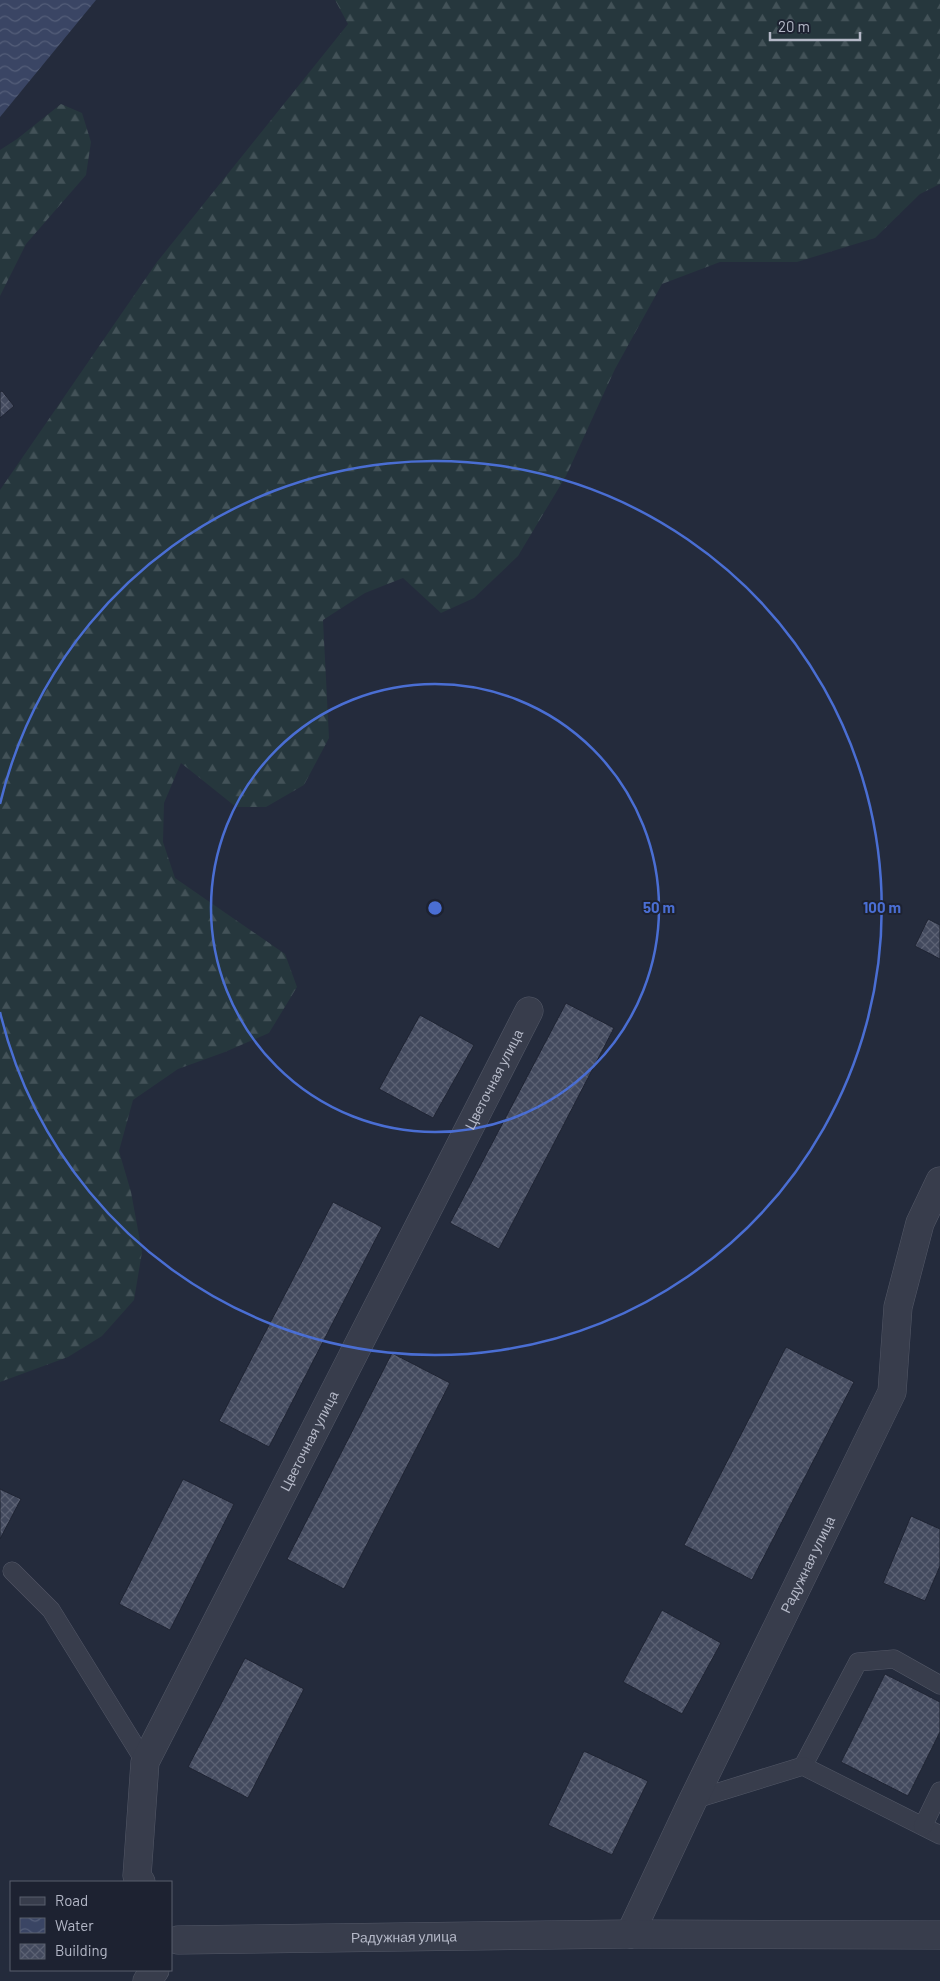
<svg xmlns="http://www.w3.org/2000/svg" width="940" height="1981" viewBox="0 0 940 1981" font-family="Barlow,sans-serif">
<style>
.forest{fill:url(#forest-firs)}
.water{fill:url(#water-waves)}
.building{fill:url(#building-cross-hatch);stroke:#1f2433}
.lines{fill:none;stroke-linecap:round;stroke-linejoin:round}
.lane-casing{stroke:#535867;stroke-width:19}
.street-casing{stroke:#535867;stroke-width:29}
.lane{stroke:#383d4c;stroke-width:18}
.street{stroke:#383d4c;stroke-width:28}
.ring{fill:none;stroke:#4a6ed3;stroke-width:2.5}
.labels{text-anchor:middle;stroke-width:4;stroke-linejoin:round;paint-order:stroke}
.street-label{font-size:14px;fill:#b4b8c7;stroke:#1d2231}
.centre{fill:#4a6ed3;stroke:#1d2231;stroke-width:2.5}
.ring-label{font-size:15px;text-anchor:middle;font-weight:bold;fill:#4a6ed3;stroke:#1d2231;stroke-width:4;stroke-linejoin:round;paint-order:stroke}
</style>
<defs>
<pattern id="forest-firs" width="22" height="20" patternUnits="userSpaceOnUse" patternTransform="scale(1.25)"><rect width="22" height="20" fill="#26373d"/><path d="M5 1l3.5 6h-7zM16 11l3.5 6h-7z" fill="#435258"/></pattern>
<pattern id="water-waves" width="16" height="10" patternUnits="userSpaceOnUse" patternTransform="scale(1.25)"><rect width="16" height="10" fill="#3a4564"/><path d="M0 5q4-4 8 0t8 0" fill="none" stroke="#545e79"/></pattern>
<pattern id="building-cross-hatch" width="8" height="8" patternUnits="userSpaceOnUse" patternTransform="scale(1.25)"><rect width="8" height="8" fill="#434a5e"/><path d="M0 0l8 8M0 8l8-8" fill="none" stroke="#5c6274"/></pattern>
</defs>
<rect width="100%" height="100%" fill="#242b3c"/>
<g class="forest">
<path d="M335,0H940V184L920,194L875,238L797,262H720L662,284L615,369L566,476L518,556L474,598L441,613L403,578L365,593L323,620L329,738L304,785L266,807H236L181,763L164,803L163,842L175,878L285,954L297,987L269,1033L225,1052L178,1069L133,1100L119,1151L131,1192L142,1252L134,1300L102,1336L68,1357L0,1382V490L157,262L348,24Z"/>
<path d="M61,104L82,113L91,142L86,175L26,244L0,296V150L17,139Z"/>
</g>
<path class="water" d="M0,0H96L0,117Z"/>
<g class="building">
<path d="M2,391L14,406L0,418V392Z"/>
<path d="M928,919L940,925V959L915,946Z"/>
<path d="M566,1003L614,1028L499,1249L450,1223Z"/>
<path d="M420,1015L474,1045L433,1118L379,1089Z"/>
<path d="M333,1202L382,1227L269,1447L219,1421Z"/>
<path d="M786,1347L854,1382L752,1580L684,1545Z"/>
<path d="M392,1353L450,1383L344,1589L287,1559Z"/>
<path d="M183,1479L234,1504L170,1630L119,1604Z"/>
<path d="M0,1489L21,1499L0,1539Z"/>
<path d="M911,1516L940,1529V1566L925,1601L883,1583Z"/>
<path d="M662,1610L721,1643L682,1714L623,1682Z"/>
<path d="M245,1658L304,1689L248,1798L188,1767Z"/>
<path d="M885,1674L940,1702V1732L908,1796L841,1762Z"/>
<path d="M584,1751L648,1781L612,1855L548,1825Z"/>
</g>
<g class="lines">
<defs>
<g id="lane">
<path d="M12,1571L51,1610L145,1762"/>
<path d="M803,1766L858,1662L894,1659L940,1685"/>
<path d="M693,1800L803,1766L940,1835"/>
<path d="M923,1826L940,1791"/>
</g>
<g id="street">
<path id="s1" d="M141,1882L137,1876L145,1762L529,1011"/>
<path id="s2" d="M630,1934L693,1800L892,1392L898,1307L920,1223L940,1181"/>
<path id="s3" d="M178,1940L630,1934L940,1935"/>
<path d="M147,1981L155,1970"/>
</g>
</defs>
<use href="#lane" class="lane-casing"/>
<use href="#street" class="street-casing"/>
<use href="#lane" class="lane"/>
<use href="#street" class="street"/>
</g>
<g class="ring">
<circle cx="435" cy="908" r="224"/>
<path d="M0 804A447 447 0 1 1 0 1012"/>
</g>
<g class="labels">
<g class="street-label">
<text dy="5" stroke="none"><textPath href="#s1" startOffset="888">Цветочная улица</textPath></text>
<text dy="5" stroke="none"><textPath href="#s1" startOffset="482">Цветочная улица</textPath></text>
<text dy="5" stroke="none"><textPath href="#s2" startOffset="410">Радужная улица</textPath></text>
<text dy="5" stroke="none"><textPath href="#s3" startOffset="226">Радужная улица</textPath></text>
</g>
</g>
<circle cx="435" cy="908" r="8" class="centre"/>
<g class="ring-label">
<text x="659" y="913">50 m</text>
<text x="882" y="913">100 m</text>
</g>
<rect x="10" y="1881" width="162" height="90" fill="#1d2231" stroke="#595e6d"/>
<rect x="20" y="1897" width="25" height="8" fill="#383d4c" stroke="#595e6d"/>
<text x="55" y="1906" font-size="15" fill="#b4b8c7">Road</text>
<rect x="20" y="1918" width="25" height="15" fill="url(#water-waves)" stroke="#595e6d"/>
<text x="55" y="1931" font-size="15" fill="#b4b8c7">Water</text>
<rect x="20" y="1944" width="25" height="15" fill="url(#building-cross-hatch)" stroke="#595e6d"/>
<text x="55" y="1956" font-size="15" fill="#b4b8c7">Building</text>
<path d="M770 32v8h90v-8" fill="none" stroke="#b4b8c7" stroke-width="2.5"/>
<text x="778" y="32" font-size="15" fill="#b4b8c7" stroke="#1d2231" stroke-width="4" paint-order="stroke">20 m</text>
</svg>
